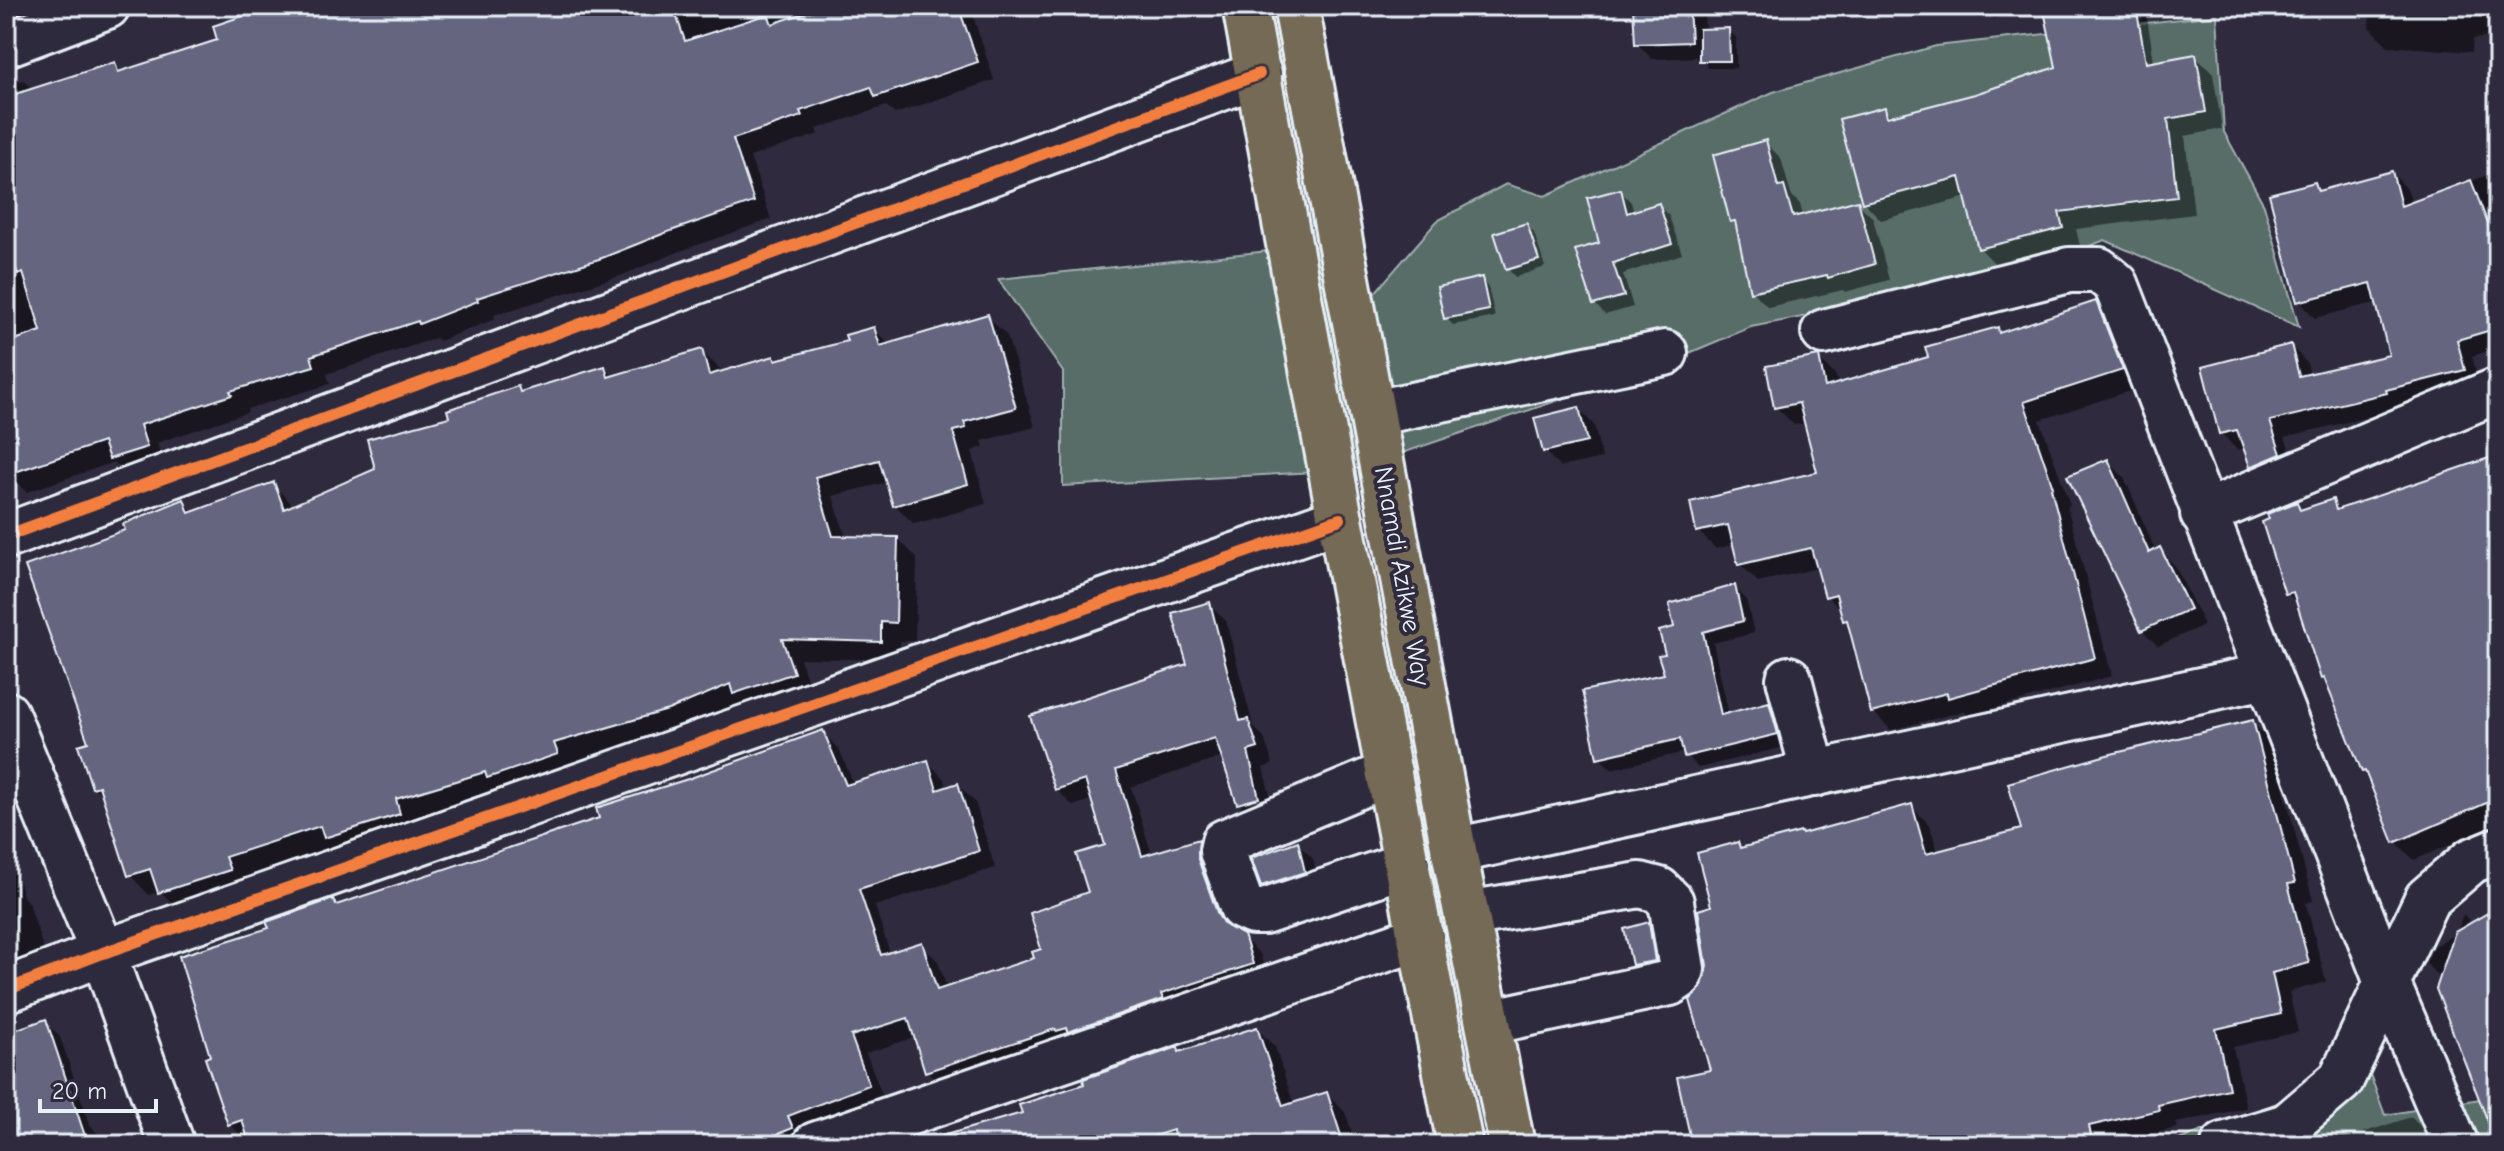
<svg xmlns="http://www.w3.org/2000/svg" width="2504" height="1151" viewBox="0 0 2504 1151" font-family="'Comic Neue',sans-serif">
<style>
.green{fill:#586d67;stroke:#a0afb0;stroke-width:2}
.shadow{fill:#0007}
.building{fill:#666580;stroke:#e8f1f8;stroke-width:2}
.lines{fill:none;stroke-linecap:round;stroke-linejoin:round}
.minor-casing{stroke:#e8f1f8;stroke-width:50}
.highway-casing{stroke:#e8f1f8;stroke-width:50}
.minor{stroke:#2f2a3d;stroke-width:44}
.highway{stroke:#746b55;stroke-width:44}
.cycleway-casing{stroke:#2f2a3d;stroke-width:17}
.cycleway{stroke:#f27e40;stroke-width:12}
.labels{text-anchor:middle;stroke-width:8;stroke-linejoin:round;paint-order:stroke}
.street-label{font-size:26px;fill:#e8f1f8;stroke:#2f2a3d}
</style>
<rect width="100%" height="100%" fill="#2f2a3d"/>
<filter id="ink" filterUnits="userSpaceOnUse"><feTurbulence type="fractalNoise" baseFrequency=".0125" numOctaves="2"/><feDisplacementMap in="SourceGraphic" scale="16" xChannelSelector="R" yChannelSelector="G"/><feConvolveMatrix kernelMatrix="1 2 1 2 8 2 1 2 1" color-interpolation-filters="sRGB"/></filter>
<g filter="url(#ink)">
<g class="green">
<path d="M2217,15L2224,132L2264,205L2299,327L2105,240L2005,277L1751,327L1651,369L1352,470L1063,486V372L998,279L1338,244L1367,302L1437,221L1506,184L1545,196L1773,92L1936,46Z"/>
<path d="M2368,1069L2385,1115L2498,1096V1145H2165Z"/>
</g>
<g class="shadow">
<path d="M6,6H39L6,17Z"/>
<path d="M279,6H791L795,18L831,6H984L986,12L973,16L994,80L895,114L886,106L817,129L819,134L750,157L771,219L683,250L620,276L494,315L495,319L439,341L436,338L327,374L330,384L247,409L248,412L157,443L164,465L128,476L114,462L27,492L9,474L6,466V85L23,80L33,90L114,65L122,73L220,41Z"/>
<path d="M1635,6H1704L1705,31L1729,30L1736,38V68H1708L1701,57L1652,59L1637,43Z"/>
<path d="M1982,6H2032L1994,19Z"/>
<path d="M2045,6H2145L2154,61L2156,63L2195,56L2213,74L2222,129L2185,136L2194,214L2076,229L2080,246L1997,266L1980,248L1967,197L1881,220L1864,202L1884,109L1893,118L1975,96L2059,68Z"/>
<path d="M2370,6H2498V36L2473,39L2472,52L2388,46L2369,27Z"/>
<path d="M1765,143L1781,158L1791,195L1800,204L1803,217L1857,203L1873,218L1889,280L1845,292L1843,290L1768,307L1752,291L1738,227L1732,221Z"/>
<path d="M2498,171V348L2472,356L2480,386L2402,406V409L2285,437L2297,471L2268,482L2252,466L2245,448L2237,450L2221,433L2291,346L2307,363L2310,376L2391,356L2378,302L2315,318L2299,301L2315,184L2322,191L2392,173L2408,190L2412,204Z"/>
<path d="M1620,191L1631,202L1634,213L1659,205L1669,216L1682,254L1623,274L1633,307L1605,315L1595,304L1602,244Z"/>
<path d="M1527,226L1534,233L1545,267L1515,277L1508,269Z"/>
<path d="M1481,279L1488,287L1495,317L1453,325L1446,318Z"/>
<path d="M2095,304L2113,322L2139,388L2040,420L2070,505L2067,506L2112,676L1968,715L1964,711L1891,730L1873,712L1851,626L1845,620L1843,612L1827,596L1818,568L1758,582L1740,564L1735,544L1716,549L1698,531L1820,474L1806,423L1794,425L1776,407L1818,358L1836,376L1838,385L1930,359L1997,330L2002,335Z"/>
<path d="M987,316L1007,336L1035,427L982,441L984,447L972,451L986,504L914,524L895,505L887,482L833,496L846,538L898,539L917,558L915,641H900V660L800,658L812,693L572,762L576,773L415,819L419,833L345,856L335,847L244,877L248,889L180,911L160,891L149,895L130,875L104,797L94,787L91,743L128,532L183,502L195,513L273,484L294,507L377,470L452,418L518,389L522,393L605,368L614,377L702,352L722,371L773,358L777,362L849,343L874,329L890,345Z"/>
<path d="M1579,409L1594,425L1602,458L1560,467L1545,451Z"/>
<path d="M2498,457V825L2414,860L2396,842L2323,678L2300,605L2287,593L2297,504L2303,511L2332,502L2341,511Z"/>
<path d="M2108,461L2124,477L2156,552L2160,550L2175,566L2204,625L2158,646L2142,630Z"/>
<path d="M1734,587L1746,599L1754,633L1713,643L1729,715L1768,704L1780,716L1788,746L1698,768L1685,752L1611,769L1599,757L1666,675L1667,655L1677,629Z"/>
<path d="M1209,605L1226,621L1253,726L1264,738L1273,764L1263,768L1275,814L1255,820L1239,803L1223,757L1131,787L1152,855L1198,841L1215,858L1214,878L1234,932L1243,937L1260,954L1269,981L943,1088L927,1071L916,1037L866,1053L885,1102L808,1145H252L250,1139L246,1140L229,1124L213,1057L271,930L332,901L338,906L602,819L689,781L822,732L839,749L854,785L928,762L944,779L947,789L958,785L975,802L995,868L875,906L890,954L921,945L938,961L947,989L1036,959L1091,893L1108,847L1093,799L1073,806L1056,789L1189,665Z"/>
<path d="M2252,723L2271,741L2313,901L2306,903L2326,982L2289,992L2298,1032L2233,1047L2246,1108L2176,1123L2177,1128L2106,1145H1736L1713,1072L1704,987L1714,908L1738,844L1743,849L1911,806L1930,825L1938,853L2023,831Z"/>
<path d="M6,835L23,897L29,903L44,951L6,963Z"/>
<path d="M1297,843L1313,859L1320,887L1279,901L1263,885Z"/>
<path d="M2498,898V1137L2441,980L2426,963L2434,946L2457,933L2463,915L2472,924L2495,911L2492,900Z"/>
<path d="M1648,925L1664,940L1670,976L1650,980L1634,964Z"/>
<path d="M45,1022L60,1037L90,1125L98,1134L102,1145H6V1035Z"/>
<path d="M1257,1029L1275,1047L1294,1105L1327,1094L1345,1112L1356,1145H950L1024,1115L1087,1085L1177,1049L1181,1053Z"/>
<path d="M2411,1117L2431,1137L2434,1145H2342L2341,1140Z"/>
</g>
<g class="building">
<path d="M272,6H673L685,41L768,14L772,24L825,6H958L978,62L875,97L871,87L800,111L802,116L733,139L754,202L665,233L602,258L477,298L478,301L419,324L418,321L311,356L314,366L230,391L232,395L140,425L147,447L109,459L103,442L6,475V343L41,331L23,273L18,275L6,242V97L115,62L118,72L217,40L213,26Z"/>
<path d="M1633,6H1689L1691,42L1635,44Z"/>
<path d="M2043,6H2136L2146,63L2196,54L2206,112L2168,119L2177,197L2059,212L2063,228L1978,249L1960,177L1862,203L1839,119L1885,107L1887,117L1975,94L2056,67Z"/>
<path d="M1729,28L1730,61H1699V29Z"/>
<path d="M1766,140L1778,187L1784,186L1793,217L1858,200L1875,264L1828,278L1827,275L1750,292L1735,221L1730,222L1713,155Z"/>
<path d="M2392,171L2401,206L2471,180L2498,250V328L2457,340L2465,370L2386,390L2387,393L2270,421L2281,454L2250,467L2237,430L2219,434L2202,367L2291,344L2299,376L2389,355L2371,283L2297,302L2269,194L2315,182L2318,191Z"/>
<path d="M1621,189L1627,213L1659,203L1672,244L1613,263L1624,296L1593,305L1575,250L1599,243L1587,198Z"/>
<path d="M1527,223L1539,260L1506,270L1494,233Z"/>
<path d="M1482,277L1489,310L1444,319L1437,287Z"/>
<path d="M2096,301L2123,370L2024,402L2053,487L2051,488L2095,658L1948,698L1947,693L1871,713L1847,620L1843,621L1836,594L1825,597L1811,548L1738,565L1728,525L1696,532L1690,502L1817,472L1799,403L1774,408L1766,366L1819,356L1825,387L1928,357L1925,347L1998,327L1999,333Z"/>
<path d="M988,314L1016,408L964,422L966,428L953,431L968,484L893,506L879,460L815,477L833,536L898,537L896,623L881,622V642L782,639L794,673L733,694L730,684L668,710L554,743L558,754L487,778L485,772L396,799L400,814L324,838L320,826L225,857L230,870L158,893L150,869L128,876L99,786L92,788L78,745L88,742L25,566L125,530L123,524L184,499L189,513L274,482L284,509L375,469L367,439L449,417L447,410L518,386L520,392L605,366L608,377L702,349L709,375L774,356L775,360L847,341L845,335L874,327L880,346Z"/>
<path d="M1579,407L1587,442L1543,452L1534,418Z"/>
<path d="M2498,455V798L2394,843L2365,771L2362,772L2324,678L2321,679L2293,592L2285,594L2262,522L2269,519L2267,514L2297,502L2300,510L2333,499L2336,510Z"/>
<path d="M2108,459L2149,553L2160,547L2190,609L2141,631L2067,476Z"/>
<path d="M1735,585L1743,621L1703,632L1721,715L1769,702L1778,734L1684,757L1680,739L1597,758L1582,691L1664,674L1658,655L1665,654L1659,631L1674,627L1669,604Z"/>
<path d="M1210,602L1240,721L1248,719L1258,748L1248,751L1259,798L1237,804L1215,738L1116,770L1142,856L1199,839L1198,859L1218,915L1224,924L1244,935L1253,964L1161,994L1163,999L1068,1032L1067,1028L1056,1031L1055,1029L925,1072L908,1018L851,1036L869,1085L788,1116L793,1128L750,1145H250L242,1120L228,1125L205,1058L210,1056L179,956L269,928L266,922L333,899L336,905L599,818L596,808L688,779L823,730L846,785L928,760L937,790L958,783L979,851L859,889L881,955L922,942L937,990L1034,958L1032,952L1041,949L1030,913L1088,892L1076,854L1105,845L1085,780L1055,790L1030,716L1187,664L1172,613Z"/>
<path d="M2253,720L2295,883L2288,884L2309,963L2272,973L2281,1014L2216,1029L2229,1089L2158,1105L2159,1110L2089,1126L2093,1145H2004L2003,1137L1971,1145H1692L1677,1077L1710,1070L1690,1000L1702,986L1707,966L1698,910L1711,906L1697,853L1738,842L1740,848L1801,832L1802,834L1912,804L1926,854L2021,829L2008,783L2107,755Z"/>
<path d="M1298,841L1305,872L1261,886L1251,858Z"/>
<path d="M2498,907V1141L2496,1142L2436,989L2455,932Z"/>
<path d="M1649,922L1655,961L1632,965L1624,929Z"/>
<path d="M46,1019L88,1145H6V1033Z"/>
<path d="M1257,1027L1283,1106L1327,1092L1344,1145H1175L1173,1130L1126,1145H943L942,1136L1022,1113L1019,1105L1084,1084L1083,1079L1178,1047L1179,1052Z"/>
</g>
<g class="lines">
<defs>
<g id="minor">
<path d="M6,44L107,6"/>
<path d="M1824,332L2069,270H2099L2116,284L2388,985L2456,1145"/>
<path d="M1373,413L1665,353"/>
<path d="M2203,514L2498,390"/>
<path d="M6,536L1259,74"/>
<path d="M1789,679L1814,774"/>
<path d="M6,714L103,953L172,1145"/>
<path d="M1389,773L1224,842L1222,851L1242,907L1253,912H1264L1407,864"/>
<path d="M1454,851L2266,676"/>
<path d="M1467,914L1640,885L1659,890L1671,902L1682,969L1679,977L1670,983L1488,1022"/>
<path d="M6,990L103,953L1340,519"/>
<path d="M815,1145L1421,937"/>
<path d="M2224,1145L2287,1126L2341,1080L2427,899L2471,861L2498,850"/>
</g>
<g id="highway">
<path d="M1245,6L1340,519L1460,1145"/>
<path d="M1296,6L1454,851L1512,1145"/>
</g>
</defs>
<use href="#minor" class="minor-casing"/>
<use href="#highway" class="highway-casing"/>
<use href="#minor" class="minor"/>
<use href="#highway" class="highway"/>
<defs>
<g id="cycleway">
<path d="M6,536L1259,74"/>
<path d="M6,990L103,953L1340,519"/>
</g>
</defs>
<use href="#cycleway" class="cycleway-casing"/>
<use href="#cycleway" class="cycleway"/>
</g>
</g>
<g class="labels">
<g class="street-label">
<text transform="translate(1403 576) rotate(80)" y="9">Nnamdi Azikwe Way</text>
</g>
</g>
<rect width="2504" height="1151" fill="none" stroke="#2f2a3d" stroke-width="32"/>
<rect x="16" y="16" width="2472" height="1119" fill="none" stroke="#e8f1f8" stroke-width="3" filter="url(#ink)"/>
<path d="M40 1099v12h116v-12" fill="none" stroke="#e8f1f8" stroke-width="4"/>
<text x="52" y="1099" font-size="24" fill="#e8f1f8" stroke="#2f2a3d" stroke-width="6" paint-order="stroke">20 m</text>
</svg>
